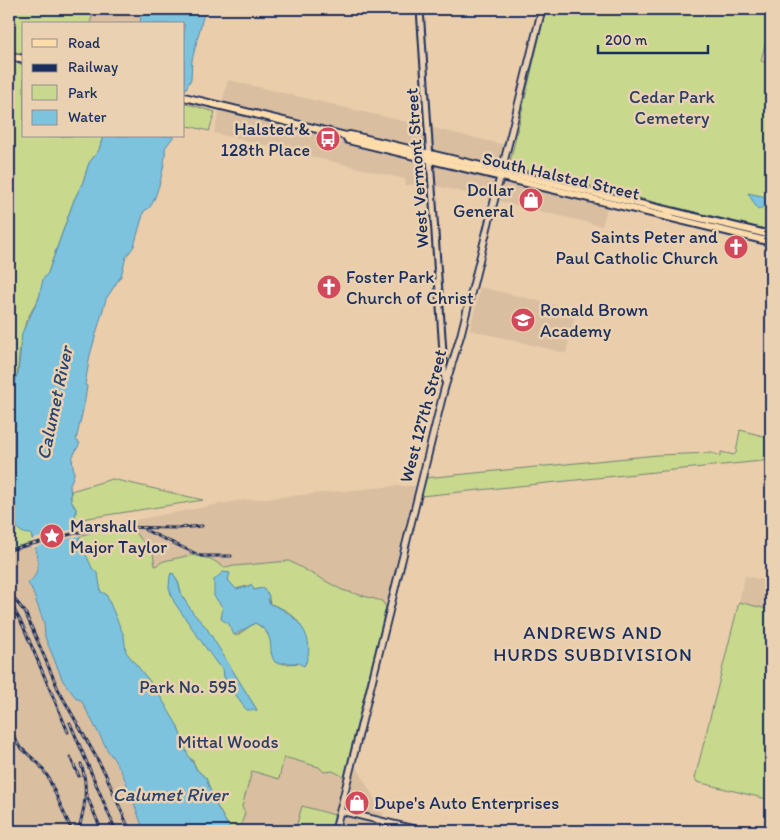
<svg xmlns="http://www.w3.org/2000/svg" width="780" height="840" viewBox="0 0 780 840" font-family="Itim,sans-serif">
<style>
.built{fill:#d9bea0}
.green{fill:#c8d88c;stroke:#728475;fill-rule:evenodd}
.water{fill:#7dc3de;stroke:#5688ab}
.pier{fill:#eacdaa}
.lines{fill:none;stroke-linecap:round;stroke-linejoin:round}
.tertiary-casing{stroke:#1b2f5e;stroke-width:9}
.secondary-casing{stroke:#1b2f5e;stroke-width:9}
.primary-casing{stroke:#1b2f5e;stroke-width:10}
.tertiary{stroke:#ead1b2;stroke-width:5}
.secondary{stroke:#ead1b2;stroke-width:5.5}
.primary{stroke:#fddcac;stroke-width:6}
.rail-casing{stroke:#1b2f5e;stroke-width:3}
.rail{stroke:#ead1b2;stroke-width:1;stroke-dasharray:4;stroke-linecap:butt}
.labels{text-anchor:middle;stroke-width:5;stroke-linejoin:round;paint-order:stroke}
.park-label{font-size:18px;fill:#2c4063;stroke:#ead1b2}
.poi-label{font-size:18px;fill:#1b2f5e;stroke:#ead1b2;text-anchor:start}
.street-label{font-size:18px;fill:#1b2f5e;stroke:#ead1b2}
.water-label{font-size:19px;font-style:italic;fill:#2a4571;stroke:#ead1b2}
.neighbourhood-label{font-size:19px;letter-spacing:1px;fill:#1b2f5e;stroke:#ead1b2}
</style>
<rect width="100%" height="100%" fill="#eacdaa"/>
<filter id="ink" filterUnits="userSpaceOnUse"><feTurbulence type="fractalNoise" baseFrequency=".02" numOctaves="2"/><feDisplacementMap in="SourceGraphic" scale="10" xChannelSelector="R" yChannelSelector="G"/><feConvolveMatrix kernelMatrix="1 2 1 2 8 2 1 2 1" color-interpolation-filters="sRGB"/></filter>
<g filter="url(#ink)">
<g class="built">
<path d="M94,9H142L140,24H90Z"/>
<path d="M228,80L505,145L491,199L428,184L406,185L405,179L214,133Z"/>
<path d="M504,180L608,205L602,226L499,201Z"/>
<path d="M480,287L576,310L566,353L470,330Z"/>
<path d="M397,486H415L386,607L380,600L343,591L289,561L224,567L211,559L191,555L164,561L151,568L130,529L107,528L79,536L76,531L237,501Z"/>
<path d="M33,543L39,561L35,575L28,583L31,587L44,623L45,637L63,681L77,699L81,700L107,751L114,759L132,798L144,831H9V548Z"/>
<path d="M745,576L771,582V610L739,602Z"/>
<path d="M284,757L319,767L326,772L334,771L344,777L335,815L302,806L295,831H239L244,817L242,807L252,771Z"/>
<path d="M355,764L385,818L380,831H339Z"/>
</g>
<g class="green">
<path d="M9,9H94L90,24H24V55L9,51Z"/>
<path d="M546,9H770L765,31L768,32L761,61L771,64V231L509,166Z"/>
<path d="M9,61L24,65V136H103L99,150L89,163L83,182L74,200L39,298L26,321L20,346L17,378L10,392L12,398L9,409Z"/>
<path d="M184,103L215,112L209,131L184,125Z"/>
<path d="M740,430L771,438V460L421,496L425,478L657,455L712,453L721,456V452L734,455L736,453Z"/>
<path d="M112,479L203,500L75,520L76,509L71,501V491Z"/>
<path d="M9,503C15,523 10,526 31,534L33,543L9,548Z"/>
<path d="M130,527L153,553L155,566L164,561L191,555L211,559L224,567L289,561L342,590L382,601L386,607L344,777L333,771L324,772L319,767L284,757L279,779L252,771L242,807L245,813L239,831H231L214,801L206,778L197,770L192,759L188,761L122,647L81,544L79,536L107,528ZM227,572L229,582L236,589L251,585L254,590L263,588L268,594L270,604C303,614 306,632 306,663L283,664L271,654C274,640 266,629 255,623L236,636L223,612ZM171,573L178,582L192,627L171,594ZM224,657L257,710L247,709L224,677Z"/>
<path d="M739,602L771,610V800L697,782L695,778Z"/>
<path d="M302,806L335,815L331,831H295Z"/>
</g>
<g class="water">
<path d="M142,9H205L192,60L191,79L184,92V24H140Z"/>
<path d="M103,136H174L165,148C167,158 157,199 150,207C149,209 145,210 144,211L134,246L126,257L121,276L106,299L90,355L85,385L87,386C85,404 80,422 76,440L80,443L72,458L74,474L70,485L71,501L76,509L75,523L72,525L75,527L80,537L77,542L81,543L92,568L98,574L101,592L106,594L124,636L126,652L156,689L177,725L188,755L197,770L206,778L214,801L231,831H144C134,805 126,773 108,751L81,700L77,699L63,681L45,637L44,623L31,587L28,584C30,579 33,580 35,575C42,561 35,548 31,534C27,534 21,533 18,529C3,511 9,435 9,409L12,398L10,392L18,373L22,333L39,298L43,279L48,273L74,200L83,182L89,163L99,150Z"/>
<path d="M748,193L771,198V202L758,210Z"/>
<path d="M223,572L230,573L228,580L236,589L248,587L251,584L254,590L263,588L269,596L268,600L270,604C296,612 319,639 304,666L298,663H276C265,651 279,635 255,623L234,635L229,624L221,619L223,608L214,596V580Z"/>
<path d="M173,573L178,582L182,596L193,613L206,627L257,710H247L244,707L224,677L223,669L217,664L174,602L169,588L170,575Z"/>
</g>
<path class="pier" d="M78,528L82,535L32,548L30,540Z"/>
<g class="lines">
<defs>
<g id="tertiary">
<path d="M420,9L445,382"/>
<path d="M340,811L423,831"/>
</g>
<path id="secondary" d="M335,831L444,390L461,334L542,9"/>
<g id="primary">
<path d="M9,56L24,59"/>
<path d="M184,97L346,136L348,140L771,242"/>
<path d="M346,136L350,135L771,235"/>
</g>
</defs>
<use href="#tertiary" class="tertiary-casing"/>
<use href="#secondary" class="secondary-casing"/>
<use href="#primary" class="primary-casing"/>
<use href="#tertiary" class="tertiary"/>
<use href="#secondary" class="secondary"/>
<use href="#primary" class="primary"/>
<defs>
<g id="rail">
<path d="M145,530L201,556H231"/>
<path d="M9,550L99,527L179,528L202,526"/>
<path d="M9,593L25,612L59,691L105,773L130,831"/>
<path d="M11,604L23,626L68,732"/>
<path d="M70,723L116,831"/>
<path d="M9,728L19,746L39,764L48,777L72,831"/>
<path d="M70,757L79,776"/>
<path d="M86,794L100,827"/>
<path d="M78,831C85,808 89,787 81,764"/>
</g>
</defs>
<use href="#rail" class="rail-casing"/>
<use href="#rail" class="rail"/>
</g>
</g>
<defs>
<symbol id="bus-disc" viewBox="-11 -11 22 22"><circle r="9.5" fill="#d1495b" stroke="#ead1b2"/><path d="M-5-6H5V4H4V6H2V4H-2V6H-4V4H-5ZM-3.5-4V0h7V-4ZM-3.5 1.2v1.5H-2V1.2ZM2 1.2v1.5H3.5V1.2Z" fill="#fff"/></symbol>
<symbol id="shop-disc" viewBox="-11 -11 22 22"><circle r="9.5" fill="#d1495b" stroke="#ead1b2"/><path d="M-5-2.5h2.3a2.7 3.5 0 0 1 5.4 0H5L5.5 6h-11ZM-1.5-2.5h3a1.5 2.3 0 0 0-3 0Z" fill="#fff"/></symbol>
<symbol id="church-disc" viewBox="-11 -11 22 22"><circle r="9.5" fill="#d1495b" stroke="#ead1b2"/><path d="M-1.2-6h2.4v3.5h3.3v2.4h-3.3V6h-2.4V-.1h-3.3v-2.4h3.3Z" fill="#fff"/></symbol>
<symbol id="school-disc" viewBox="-11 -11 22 22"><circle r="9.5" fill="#d1495b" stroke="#ead1b2"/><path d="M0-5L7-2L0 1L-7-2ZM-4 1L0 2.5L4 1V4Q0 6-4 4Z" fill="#fff"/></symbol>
<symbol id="sight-disc" viewBox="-11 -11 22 22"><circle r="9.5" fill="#d1495b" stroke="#ead1b2"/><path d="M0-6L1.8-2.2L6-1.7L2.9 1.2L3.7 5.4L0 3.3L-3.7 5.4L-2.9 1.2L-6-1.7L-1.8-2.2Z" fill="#fff"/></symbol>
</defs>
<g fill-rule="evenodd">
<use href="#bus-disc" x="314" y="125" width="28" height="28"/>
<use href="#shop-disc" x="517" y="186" width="28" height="28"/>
<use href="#church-disc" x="722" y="233" width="28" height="28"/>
<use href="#church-disc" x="315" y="273" width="28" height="28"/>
<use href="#school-disc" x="509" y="306" width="28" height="28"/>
<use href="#sight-disc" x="38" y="522" width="28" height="28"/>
<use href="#shop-disc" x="343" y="789" width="28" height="28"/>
</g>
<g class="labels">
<g class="park-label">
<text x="672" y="103">Cedar Park<tspan x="672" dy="21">Cemetery</tspan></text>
<text x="188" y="693">Park No. 595</text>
<text x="228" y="748">Mittal Woods</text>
</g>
<g class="poi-label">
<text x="310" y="135" text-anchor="end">Halsted &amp;<tspan x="310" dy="21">128th Place</tspan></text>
<text x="514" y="196" text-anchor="end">Dollar<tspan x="514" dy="21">General</tspan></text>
<text x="718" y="243" text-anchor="end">Saints Peter and<tspan x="718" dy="21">Paul Catholic Church</tspan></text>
<text x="346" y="283">Foster Park<tspan x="346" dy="21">Church of Christ</tspan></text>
<text x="540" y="316">Ronald Brown<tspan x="540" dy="21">Academy</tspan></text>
<text x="70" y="532">Marshall<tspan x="70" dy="21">Major Taylor</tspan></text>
<text x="374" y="809">Dupe's Auto Enterprises</text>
</g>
<g class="street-label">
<text transform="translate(417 168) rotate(-94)" y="6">West Vermont Street</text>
<text transform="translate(561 176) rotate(13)" y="6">South Halsted Street</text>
<text transform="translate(423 416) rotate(-75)" y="6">West 127th Street</text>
</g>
<g class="water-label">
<text transform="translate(54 403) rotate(-78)" y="7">Calumet River</text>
<text x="170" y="801">Calumet River</text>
</g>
<g class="neighbourhood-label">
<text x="593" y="639">ANDREWS AND<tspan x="593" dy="22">HURDS SUBDIVISION</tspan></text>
</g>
</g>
<rect width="780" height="840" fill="none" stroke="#ead1b2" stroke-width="30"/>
<rect x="15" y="15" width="750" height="810" fill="none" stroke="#1b2f5e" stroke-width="2" filter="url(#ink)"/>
<rect x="22" y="22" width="162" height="115" fill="#ead1b2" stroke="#979090"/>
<rect x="32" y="39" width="25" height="8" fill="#fddcac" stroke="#979090"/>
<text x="68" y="48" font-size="15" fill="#1b2f5e">Road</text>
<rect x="32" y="64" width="25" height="8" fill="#1b2f5e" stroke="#979090"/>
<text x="68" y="72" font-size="15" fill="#1b2f5e">Railway</text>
<rect x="32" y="85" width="25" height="15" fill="#c8d88c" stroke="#979090"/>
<text x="68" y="98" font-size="15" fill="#1b2f5e">Park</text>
<rect x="32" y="110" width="25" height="15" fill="#7dc3de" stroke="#979090"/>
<text x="68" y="122" font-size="15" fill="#1b2f5e">Water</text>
<path d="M598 45v8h110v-8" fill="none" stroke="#1b2f5e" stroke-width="2.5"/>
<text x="605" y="45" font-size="15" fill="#1b2f5e" stroke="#ead1b2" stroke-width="4" paint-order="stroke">200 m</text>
</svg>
